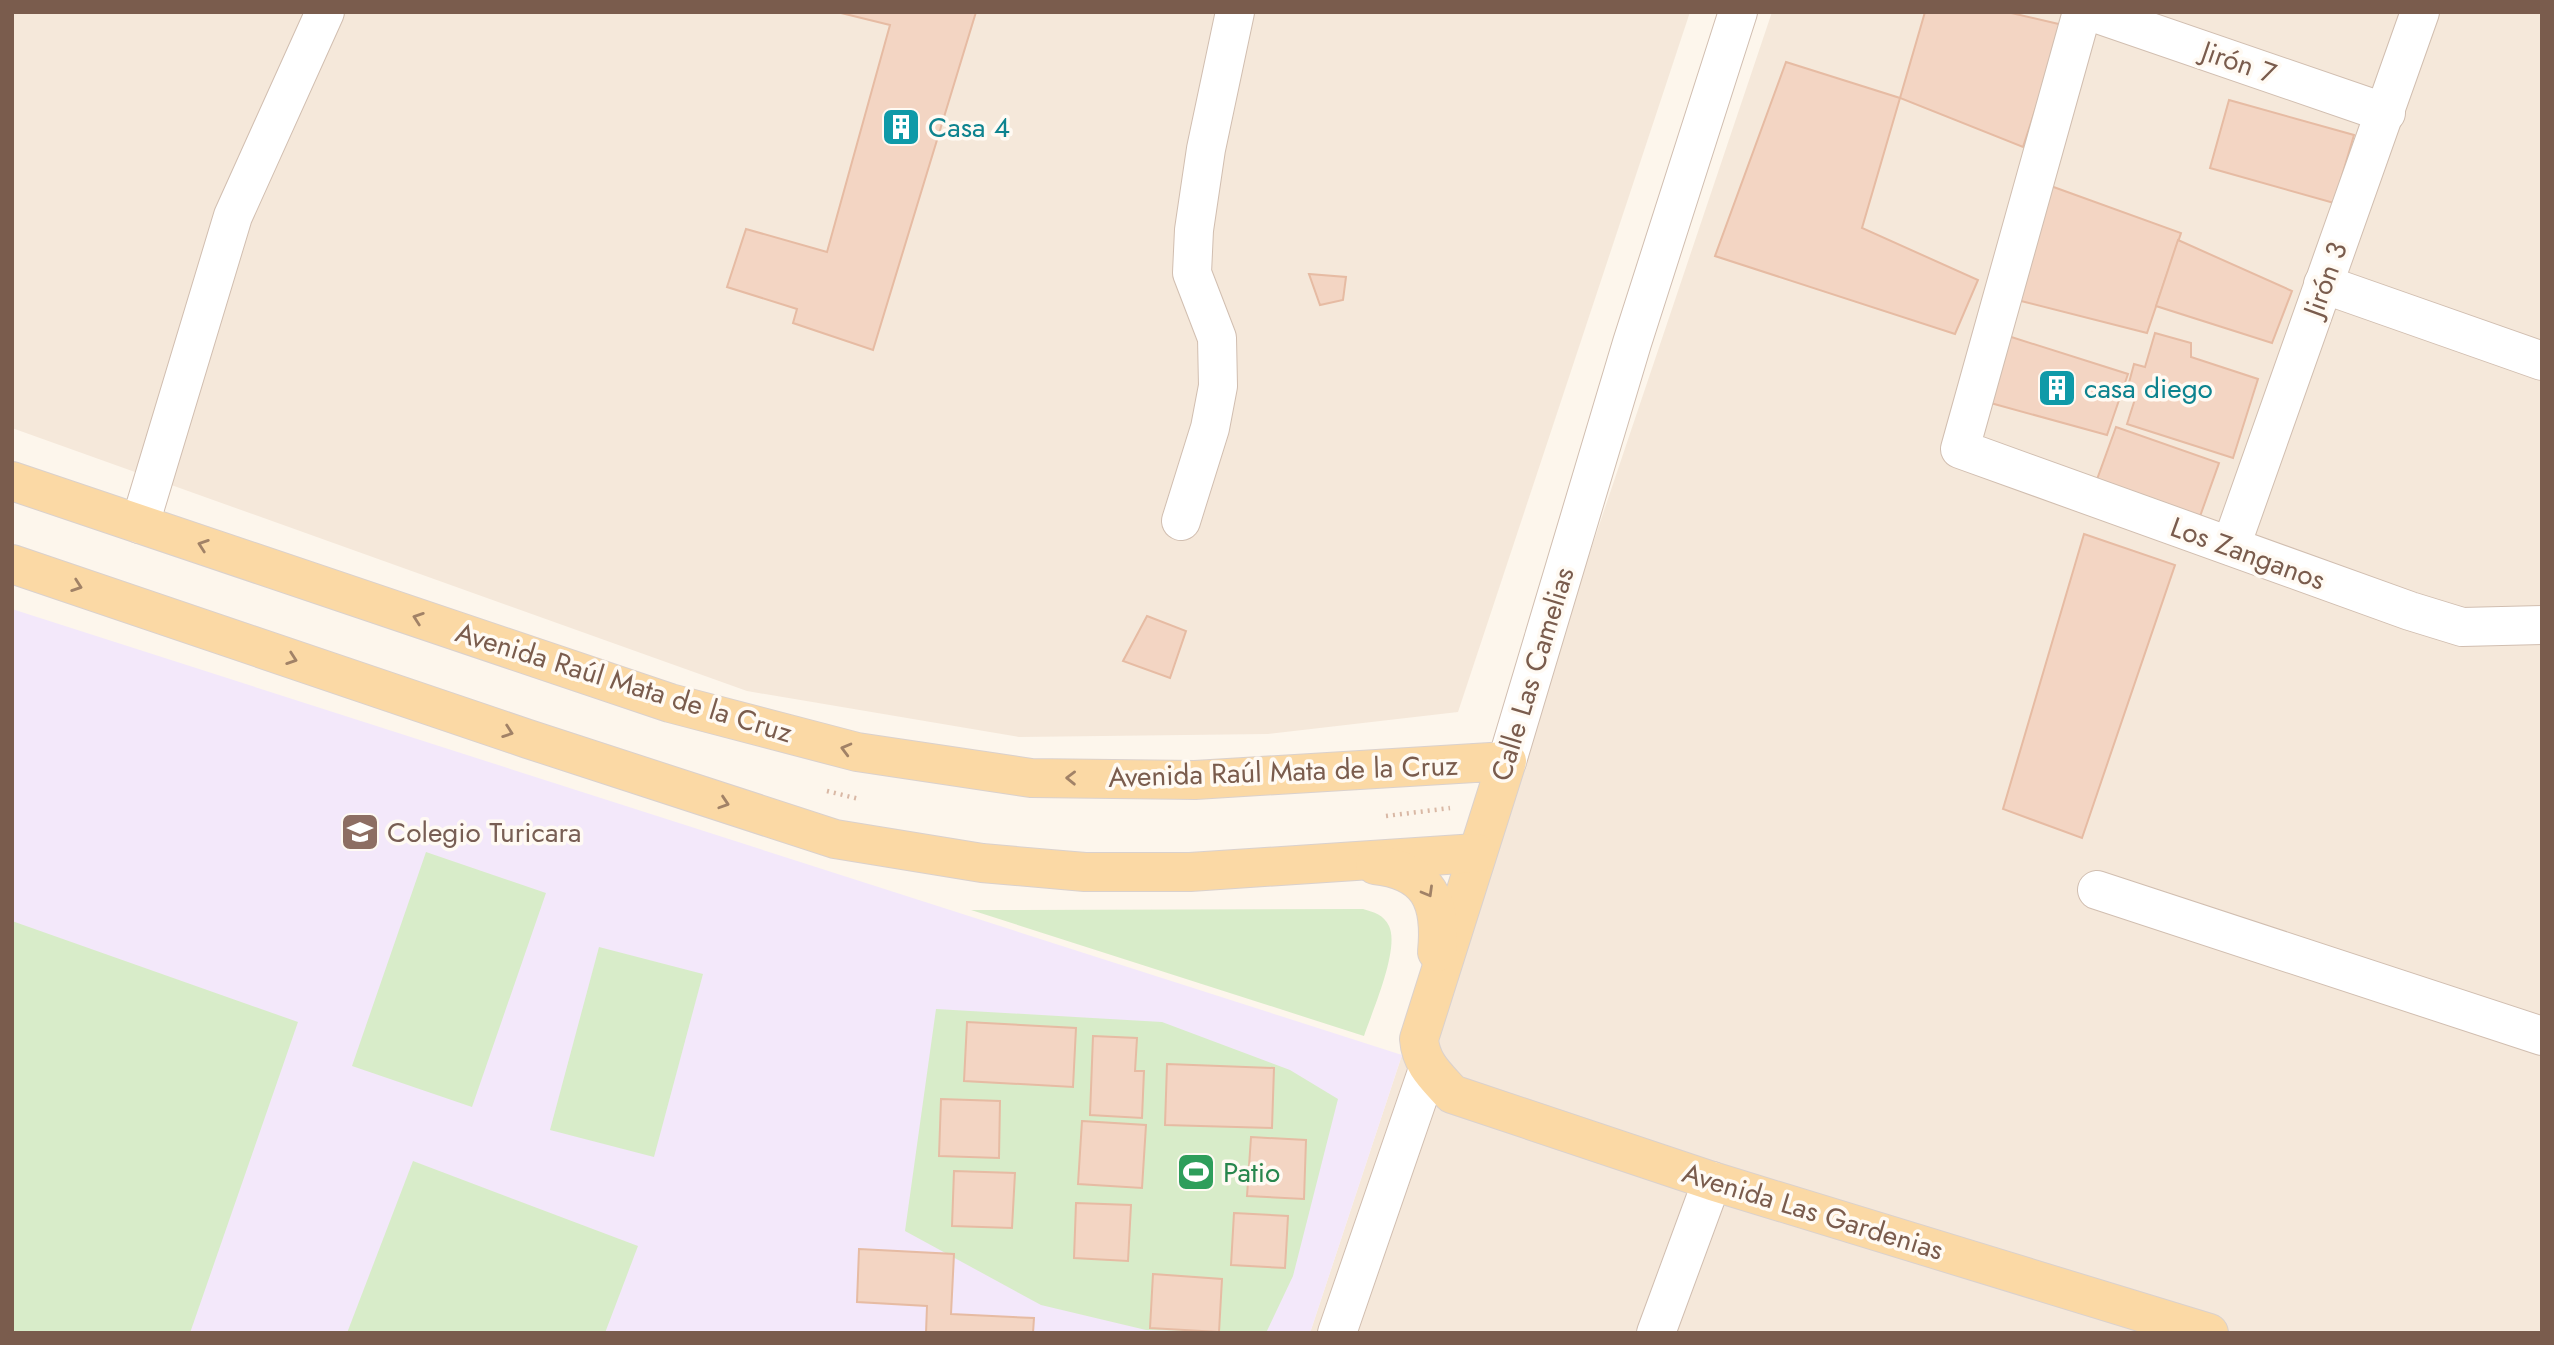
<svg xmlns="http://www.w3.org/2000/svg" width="2554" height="1345" viewBox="0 0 2554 1345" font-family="Jost,sans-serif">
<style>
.residential{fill:#f5e8da}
.education{fill:#f3e8fa}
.green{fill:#d8ecc9;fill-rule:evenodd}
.building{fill:#f3d5c3;stroke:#e6bba3;stroke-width:2}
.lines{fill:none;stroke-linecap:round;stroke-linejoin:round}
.minor-casing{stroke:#d1beb0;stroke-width:40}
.major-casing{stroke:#dad1cd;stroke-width:40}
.path{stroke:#d9b8a5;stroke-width:4.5;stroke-dasharray:2 5;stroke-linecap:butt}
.minor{stroke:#fff;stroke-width:38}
.major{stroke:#fbd9a5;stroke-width:38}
.oneway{stroke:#a18267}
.labels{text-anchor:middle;stroke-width:7;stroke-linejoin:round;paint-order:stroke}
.street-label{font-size:28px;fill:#7a5c4d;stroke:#fffaf3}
.culture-label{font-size:28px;fill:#0d838f;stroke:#fffaf3;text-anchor:start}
.education-label{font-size:28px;fill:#785e54;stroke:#fffaf3;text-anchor:start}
.leisure-label{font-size:28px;fill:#27864d;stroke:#fffaf3;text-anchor:start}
</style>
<rect width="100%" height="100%" fill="#fdf6ec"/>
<g class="residential">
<path d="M12,12H1690L1458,712L1268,734L1019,737L747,691L12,428Z"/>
<path d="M1772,12H2542V1333H1310L1402,1055L1421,1054Z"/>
</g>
<path class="education" d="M12,609L1402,1055L1310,1333H12Z"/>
<g class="green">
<path d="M426,852L546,893L472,1107L352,1066Z"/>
<path d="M1363,909C1374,912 1384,915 1389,926C1400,949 1372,1012 1364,1036L971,910Z"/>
<path d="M12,921L298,1022L190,1333H12Z"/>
<path d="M599,947L703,974L654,1157L550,1130Z"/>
<path d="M936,1009L1162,1022L1290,1070L1338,1099L1293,1276L1266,1333L1146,1330L1041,1305L905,1231ZM967,1022L1076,1028L1073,1087ZM1093,1036L1137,1038L1135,1071L1144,1072L1142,1117L1090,1115ZM1274,1069L1271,1128L1166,1125ZM941,1099L1000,1101L999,1158L939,1156ZM1082,1122L1146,1125L1142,1188L1078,1184ZM1251,1137L1306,1140L1304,1199L1248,1196ZM954,1171L1014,1173L1012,1228L952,1226ZM1076,1203L1130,1205L1128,1261L1074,1258ZM1234,1213L1288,1216L1285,1267L1232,1265ZM1153,1274L1222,1279L1219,1332L1150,1327Z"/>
<path d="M413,1161L638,1246L605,1333H347Z"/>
</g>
<g class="building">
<path d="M837,12H976L873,350L793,323L797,309L727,287L746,229L827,252L890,25Z"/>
<path d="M1925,12H2007L2063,25L2023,147L1900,98Z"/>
<path d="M1786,62L1900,98L1862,228L1978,280L1955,334L1715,256Z"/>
<path d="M2229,100L2354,135L2334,203L2210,168Z"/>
<path d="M2048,185L2181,233L2147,333L2017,300Z"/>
<path d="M2178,240L2292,291L2272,343L2156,306Z"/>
<path d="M1309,274L1346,277L1343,300L1320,305Z"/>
<path d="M2155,333L2191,343V357L2258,379L2233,458L2127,424L2135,399L2127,390L2134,364L2145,367Z"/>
<path d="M2005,335L2128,374L2107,435L1987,402Z"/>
<path d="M2116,427L2219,463L2198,522L2095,485Z"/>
<path d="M2084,534L2175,565L2082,838L2003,809Z"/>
<path d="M1147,616L1186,631L1170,678L1123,661Z"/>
<path d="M967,1022L1076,1028L1073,1087L964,1081Z"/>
<path d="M1093,1036L1137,1038L1135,1071H1144L1142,1118L1090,1115Z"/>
<path d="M1167,1064L1274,1068L1272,1128L1165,1125Z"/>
<path d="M941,1099L1000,1101L999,1158L939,1156Z"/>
<path d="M1082,1121L1146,1125L1142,1188L1078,1184Z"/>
<path d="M1251,1137L1306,1140L1304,1199L1247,1196Z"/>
<path d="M954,1171L1015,1173L1012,1228L952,1226Z"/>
<path d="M1076,1203L1131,1205L1128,1261L1074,1258Z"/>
<path d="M1234,1213L1288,1216L1285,1268L1231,1265Z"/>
<path d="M859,1249L954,1254L951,1314L1034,1318L1033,1333H926L927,1306L857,1302Z"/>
<path d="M1153,1274L1222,1279L1219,1332L1150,1328Z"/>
</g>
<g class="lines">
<defs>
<g id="minor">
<path d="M2082,12L1960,449L2410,611L2462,627L2542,625"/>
<path d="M2092,12L2386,113"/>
<path d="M2323,284L2542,361"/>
<path d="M1181,521L1210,428L1218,386L1217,338L1192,273L1194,230L1206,149L1235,12"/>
<path d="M140,524L233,216L325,12"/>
<path d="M2231,546L2420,12"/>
<path d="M1507,761L1632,343L1738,12"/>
<path d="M2097,890L2542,1036"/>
<path d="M1337,1333L1428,1069"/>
<path d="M1656,1333L1712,1181"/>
</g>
<g id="major">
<path d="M12,481L670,703L857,752L1031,778L1195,780L1507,761L1419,1039C1421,1064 1436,1076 1452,1094L1712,1181L2209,1333"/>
<path d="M12,564L528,739L835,839L982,863L1085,872H1190L1476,853"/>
<path d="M1375,865C1429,871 1442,901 1437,952"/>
</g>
</defs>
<use href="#minor" class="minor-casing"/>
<use href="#major" class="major-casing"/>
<g class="path">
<path d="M827,791L859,799"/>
<path d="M1386,816L1450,808"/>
</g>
<use href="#minor" class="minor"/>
<use href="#major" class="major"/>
</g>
<defs><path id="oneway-chevron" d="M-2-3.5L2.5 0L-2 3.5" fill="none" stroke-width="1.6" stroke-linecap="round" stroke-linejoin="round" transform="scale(1.75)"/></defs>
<g class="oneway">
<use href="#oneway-chevron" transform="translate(203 545) rotate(-161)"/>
<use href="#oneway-chevron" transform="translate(77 586) rotate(19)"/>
<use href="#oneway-chevron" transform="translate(418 618) rotate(-161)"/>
<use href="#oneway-chevron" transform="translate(292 659) rotate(19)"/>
<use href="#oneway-chevron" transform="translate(508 732) rotate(19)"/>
<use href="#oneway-chevron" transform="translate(846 749) rotate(-165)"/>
<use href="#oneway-chevron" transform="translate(1071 778) rotate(-179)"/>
<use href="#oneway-chevron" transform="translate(724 803) rotate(18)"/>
<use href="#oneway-chevron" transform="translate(1428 892) rotate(60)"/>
</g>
<defs>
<symbol id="building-square" viewBox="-11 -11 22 22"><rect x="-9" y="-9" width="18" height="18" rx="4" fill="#0f9aa8" stroke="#fffaf3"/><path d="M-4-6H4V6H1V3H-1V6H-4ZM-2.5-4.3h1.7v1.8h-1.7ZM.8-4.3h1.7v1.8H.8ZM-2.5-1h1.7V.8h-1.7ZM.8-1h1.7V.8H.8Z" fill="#fff"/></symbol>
<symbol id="school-square" viewBox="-11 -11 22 22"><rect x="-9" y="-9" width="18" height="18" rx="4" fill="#8d6e63" stroke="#fffaf3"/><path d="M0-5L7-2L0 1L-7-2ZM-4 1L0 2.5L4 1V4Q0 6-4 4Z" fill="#fff"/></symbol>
<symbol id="stadium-square" viewBox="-11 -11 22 22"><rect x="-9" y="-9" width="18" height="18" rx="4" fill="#2e9e5b" stroke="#fffaf3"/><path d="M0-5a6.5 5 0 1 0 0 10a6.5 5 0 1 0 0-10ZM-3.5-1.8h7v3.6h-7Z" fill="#fff"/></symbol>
</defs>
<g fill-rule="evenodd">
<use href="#building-square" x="879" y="105" width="44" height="44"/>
<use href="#building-square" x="2035" y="366" width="44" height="44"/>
<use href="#school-square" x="338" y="810" width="44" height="44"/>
<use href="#stadium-square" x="1174" y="1150" width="44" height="44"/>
</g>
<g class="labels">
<g class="street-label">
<text transform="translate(2239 62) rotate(19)" y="10">Jirón 7</text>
<text transform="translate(2325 279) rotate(-70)" y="10">Jirón 3</text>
<text transform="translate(2248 553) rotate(20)" y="10">Los Zanganos</text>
<text transform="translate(1532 674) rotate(-73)" y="10">Calle Las Camelias</text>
<text transform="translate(624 682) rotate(17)" y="10">Avenida Raúl Mata de la Cruz</text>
<text transform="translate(1283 771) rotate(-2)" y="10">Avenida Raúl Mata de la Cruz</text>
<text transform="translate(1813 1211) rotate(17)" y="10">Avenida Las Gardenias</text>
</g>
<g class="culture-label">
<text x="928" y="137">Casa 4</text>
<text x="2084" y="398">casa diego</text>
</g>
<g class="education-label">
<text x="387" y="842">Colegio Turicara</text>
</g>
<g class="leisure-label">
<text x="1223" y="1182">Patio</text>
</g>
</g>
<rect width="2554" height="1345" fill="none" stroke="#7a5c4d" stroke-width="28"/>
</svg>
